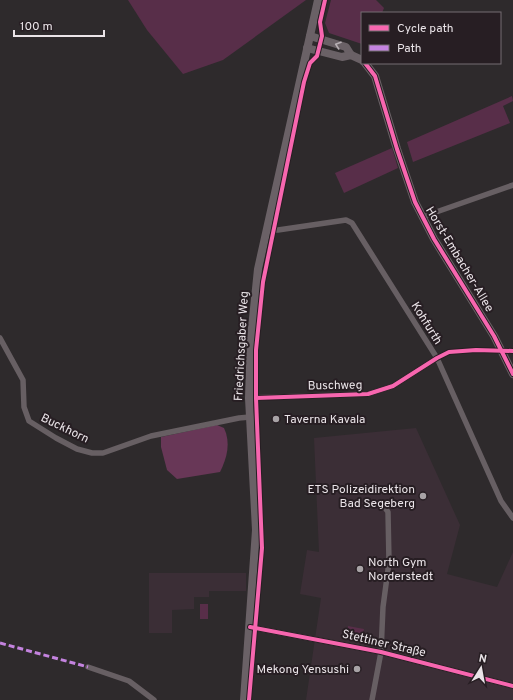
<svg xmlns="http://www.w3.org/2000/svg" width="513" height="700" viewBox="0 0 513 700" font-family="Overpass,sans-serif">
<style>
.built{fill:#3b2e36}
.green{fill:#582e49}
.forest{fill:#683757}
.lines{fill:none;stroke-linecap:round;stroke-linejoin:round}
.street{stroke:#675f63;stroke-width:5.5}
.secondary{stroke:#6a6166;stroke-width:8}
.quiet{stroke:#c483df;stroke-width:3;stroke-dasharray:6 3;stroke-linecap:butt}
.cycleway-casing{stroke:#271e23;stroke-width:6}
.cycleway{stroke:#f766af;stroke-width:4}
.oneway{stroke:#b7b0b4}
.poi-dot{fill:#a8a3a6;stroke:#271e23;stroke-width:1.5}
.labels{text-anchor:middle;stroke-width:4;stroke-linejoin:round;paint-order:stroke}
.street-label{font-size:12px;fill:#eae4e8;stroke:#271e23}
.poi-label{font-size:12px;fill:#eae4e8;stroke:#271e23;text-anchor:start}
</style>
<rect width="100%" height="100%" fill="#2e2a2c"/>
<g class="built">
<path d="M416,428L460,525L447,574L497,587L513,552V700H306L321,598L300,594L307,550L319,552L314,438Z"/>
<path d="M149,573H246V591H209V597H194V609L172,610V633H149Z"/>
</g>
<g class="green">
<path d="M128,0H306L223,60L183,74L147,30Z"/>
<path d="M331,0H376L384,8L382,13H362V44L329,33L325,23Z"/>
<path d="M512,96L513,101L503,106L510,123L413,162L407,142Z"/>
<path d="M392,148L398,168L344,193L335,173Z"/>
<rect x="200" y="604" width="8" height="15"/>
<path d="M348,626L364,629L362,639L347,634Z"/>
</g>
<path class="forest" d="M217,425L224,428C231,443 227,458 220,472L177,479L167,470L161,447V437Z"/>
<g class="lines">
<g class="street">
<path d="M422,217L513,185"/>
<path d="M266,230H278L346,220L352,223L437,358L501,501L513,518"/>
<path d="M0,338L23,380L24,407L29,421L56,438L77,449L92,453H103L151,436L239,418L250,417"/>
<path d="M249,398L368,394L393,386L437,358"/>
<path d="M250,627L381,652L513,686"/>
<path d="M88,667L129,681L154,700"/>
<path d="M372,700L381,652L383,607L389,562L388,512L381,502"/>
</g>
<g class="secondary">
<path d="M310,36L346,47L351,55L362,60"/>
<path d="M307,48L342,57L351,55"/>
<path d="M365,63L375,76L397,149L415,202L434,239L494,336L513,374"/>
<path d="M244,700L256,530L249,398L251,338L258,269L318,0"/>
</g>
<path class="quiet" d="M0,643L88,667"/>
<defs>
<g id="cycleway">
<path d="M365,63L375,76L397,149L415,202L434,239L494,336L513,374"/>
<path d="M256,398L368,394L393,386L437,358L449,352L476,350L513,351"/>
<path d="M250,627L381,652L513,686"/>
<path d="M249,700L262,548L256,398V350L259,321L263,282L304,82L310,63L317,56L322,36L320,22L325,0"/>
</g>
</defs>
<use href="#cycleway" class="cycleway-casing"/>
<use href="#cycleway" class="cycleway"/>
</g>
<defs><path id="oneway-chevron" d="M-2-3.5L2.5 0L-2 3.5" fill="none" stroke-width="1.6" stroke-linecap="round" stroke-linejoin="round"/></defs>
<use class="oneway" href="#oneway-chevron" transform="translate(338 45) rotate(-161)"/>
<g class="poi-dot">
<circle cx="276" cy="419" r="4"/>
<circle cx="423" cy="496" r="4"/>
<circle cx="360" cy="569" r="4"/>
<circle cx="357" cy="669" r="4"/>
</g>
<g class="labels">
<g class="street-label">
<text transform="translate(460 259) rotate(59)" y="4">Horst-Embacher-Allee</text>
<text transform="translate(427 323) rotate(58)" y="4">Kohfurth</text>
<text transform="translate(241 346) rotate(-87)" y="4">Friedrichsgaber Weg</text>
<text transform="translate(335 385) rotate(-1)" y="4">Buschweg</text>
<text transform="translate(65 428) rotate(26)" y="4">Buckhorn</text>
<text transform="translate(384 643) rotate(13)" y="4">Stettiner Straße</text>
</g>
<g class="poi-label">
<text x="284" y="423">Taverna Kavala</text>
<text x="415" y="493" text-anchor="end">ETS Polizeidirektion<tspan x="415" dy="14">Bad Segeberg</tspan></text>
<text x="368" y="566">North Gym<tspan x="368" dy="14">Norderstedt</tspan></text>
<text x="349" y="673" text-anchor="end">Mekong Yensushi</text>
</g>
</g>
<rect x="361" y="12" width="140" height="52" fill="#271e23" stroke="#756d72"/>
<rect x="369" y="25" width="20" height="6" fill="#f766af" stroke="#756d72"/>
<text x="397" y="32" font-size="12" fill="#eae4e8">Cycle path</text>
<rect x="369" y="45" width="20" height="6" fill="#c483df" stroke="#756d72"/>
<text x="397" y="52" font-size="12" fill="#eae4e8">Path</text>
<g transform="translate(481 668) rotate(11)" stroke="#271e23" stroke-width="3" paint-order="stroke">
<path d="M0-3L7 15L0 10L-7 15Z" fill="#eae4e8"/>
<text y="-6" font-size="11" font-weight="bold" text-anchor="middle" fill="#eae4e8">N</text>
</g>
<path d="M14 30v6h90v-6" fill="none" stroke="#eae4e8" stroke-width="2"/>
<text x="20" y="30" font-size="12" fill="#eae4e8" stroke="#271e23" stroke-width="3" paint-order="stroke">100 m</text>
</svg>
